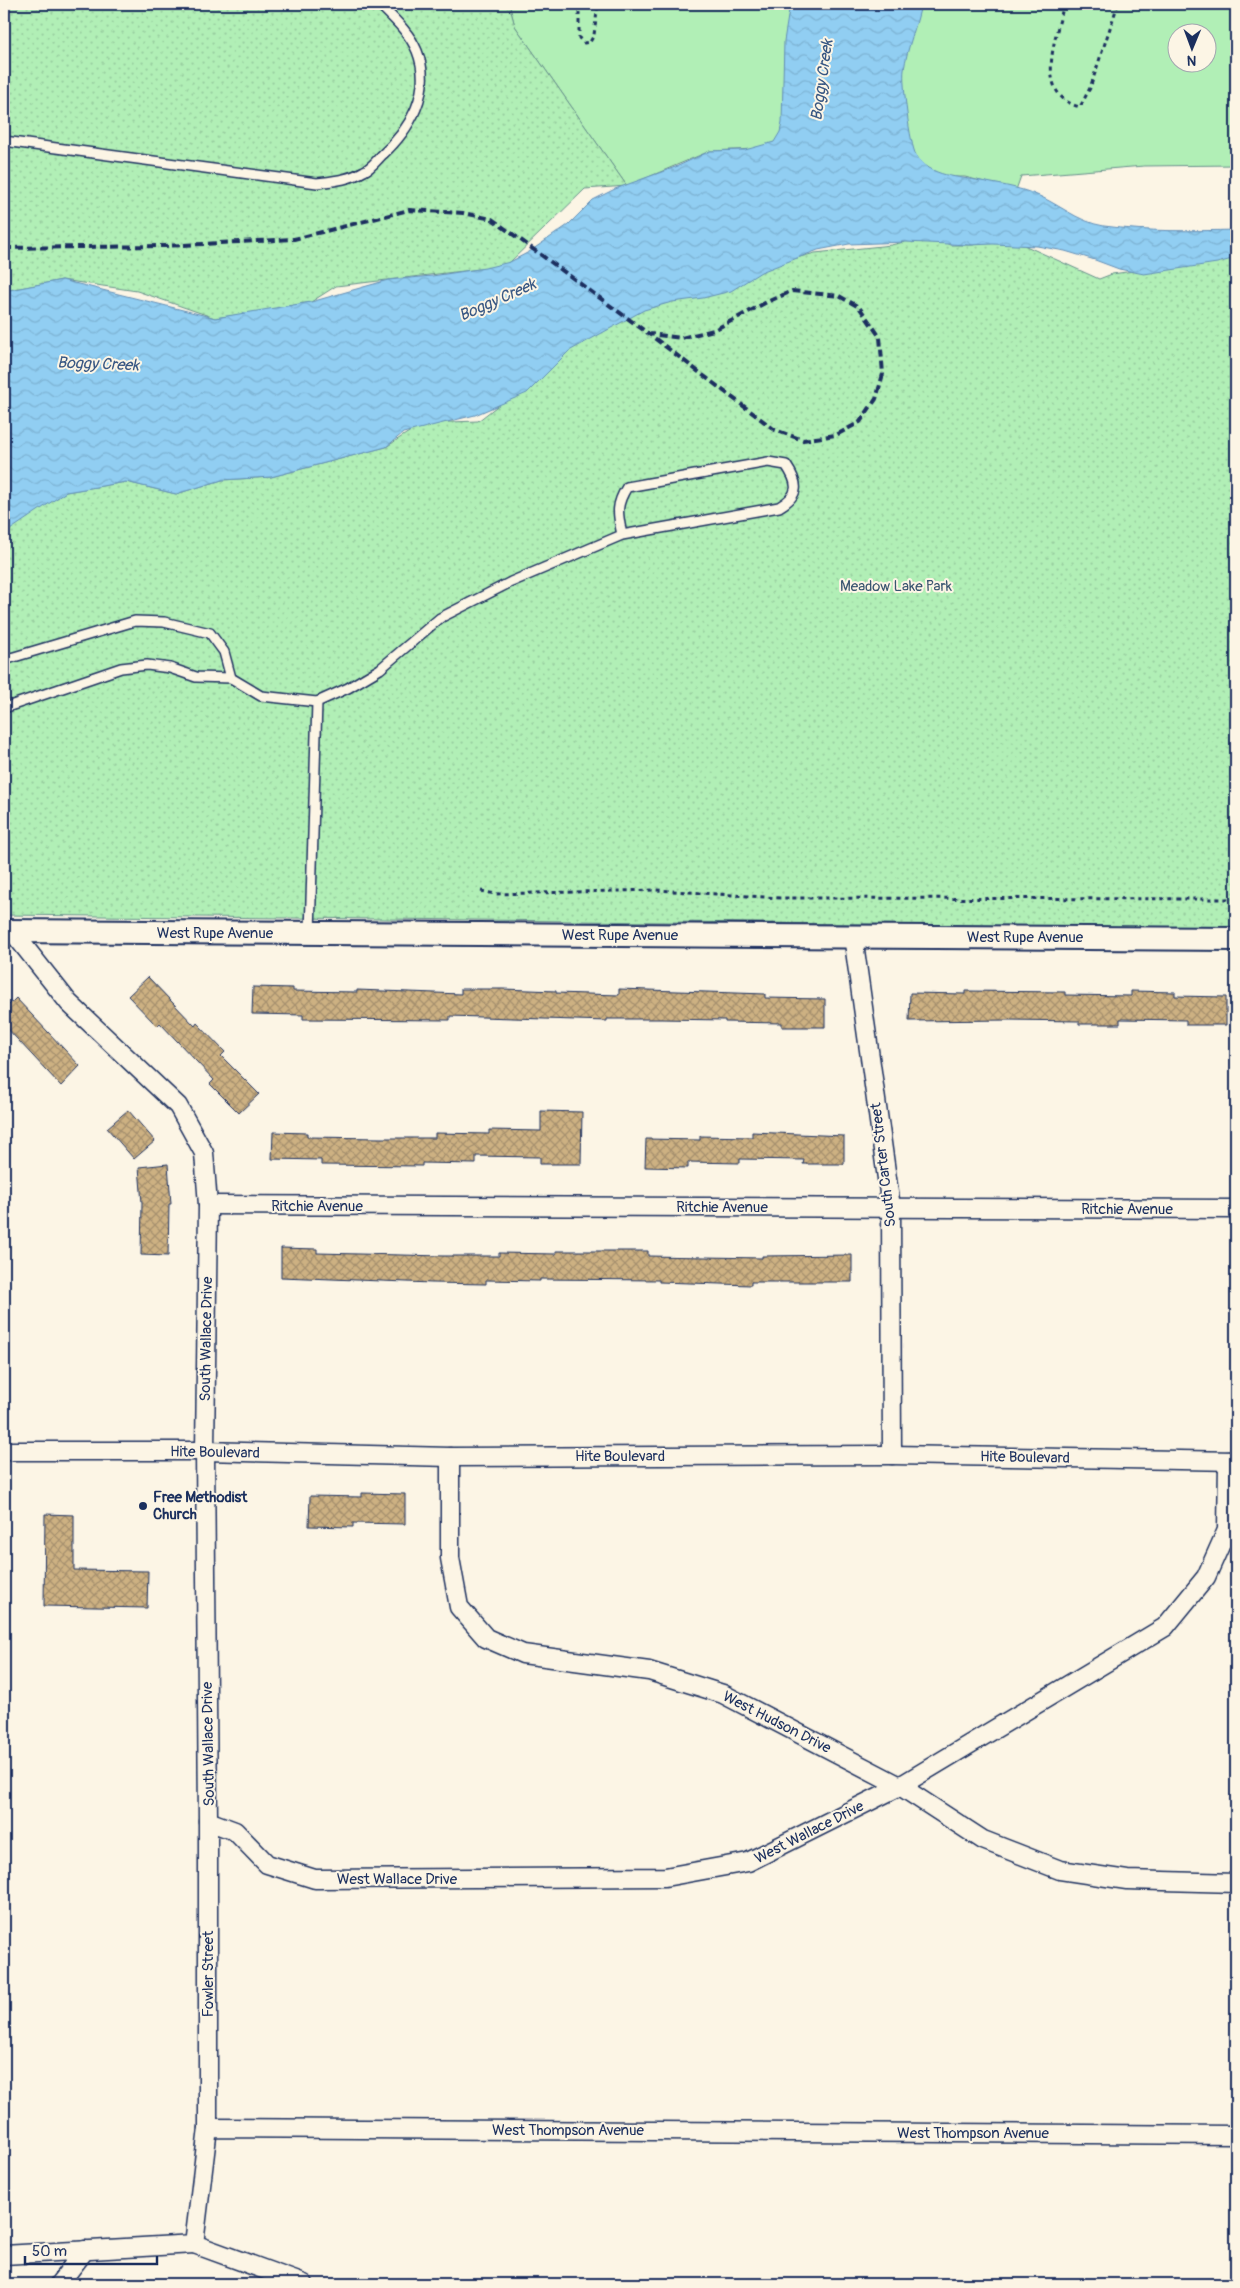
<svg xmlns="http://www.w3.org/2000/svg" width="1240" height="2288" viewBox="0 0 1240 2288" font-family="Pangolin,sans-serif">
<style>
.grass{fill:#b1efb6;stroke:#668f8a;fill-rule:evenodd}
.park{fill:url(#park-dots);stroke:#668f8a}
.water{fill:url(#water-waves);stroke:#628eb7}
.building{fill:url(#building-cross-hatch);stroke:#1b2f5e}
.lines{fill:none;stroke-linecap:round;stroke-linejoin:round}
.service-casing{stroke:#1b2f5e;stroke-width:12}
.minor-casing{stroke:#1b2f5e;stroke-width:21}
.tertiary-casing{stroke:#1b2f5e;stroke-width:26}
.path{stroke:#1b2f5e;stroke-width:3;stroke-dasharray:4 4;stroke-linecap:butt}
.service{stroke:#fcf5e5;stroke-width:9}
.minor{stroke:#fcf5e5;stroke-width:18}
.tertiary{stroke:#fcf5e5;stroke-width:22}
.rail{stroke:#1b2f5e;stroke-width:4;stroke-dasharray:8 4;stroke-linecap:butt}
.poi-dot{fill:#1b2f5e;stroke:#fcf5e5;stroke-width:2}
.labels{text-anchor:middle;stroke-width:4;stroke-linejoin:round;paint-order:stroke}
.park-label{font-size:15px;fill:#395570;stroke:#fcf5e5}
.street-label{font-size:15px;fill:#1b2f5e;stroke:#fcf5e5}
.poi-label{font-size:15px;font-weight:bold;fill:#1b2f5e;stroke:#fcf5e5;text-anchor:start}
.water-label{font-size:16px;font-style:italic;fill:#385783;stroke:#fcf5e5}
</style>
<defs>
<pattern id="park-dots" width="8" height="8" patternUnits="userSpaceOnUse" patternTransform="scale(1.25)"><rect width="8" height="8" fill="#b1efb6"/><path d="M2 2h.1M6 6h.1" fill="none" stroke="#98cd9f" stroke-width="1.8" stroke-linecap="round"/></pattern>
<pattern id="water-waves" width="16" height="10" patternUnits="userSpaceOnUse" patternTransform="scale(1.25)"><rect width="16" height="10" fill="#91cef2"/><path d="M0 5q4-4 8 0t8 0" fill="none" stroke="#7cb1d2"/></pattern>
<pattern id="building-cross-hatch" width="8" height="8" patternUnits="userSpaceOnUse" patternTransform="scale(1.25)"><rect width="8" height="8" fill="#cdb182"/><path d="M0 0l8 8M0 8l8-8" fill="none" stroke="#a6906e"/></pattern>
</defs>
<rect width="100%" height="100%" fill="#fcf5e5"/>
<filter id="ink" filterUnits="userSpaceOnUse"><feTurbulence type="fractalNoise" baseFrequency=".02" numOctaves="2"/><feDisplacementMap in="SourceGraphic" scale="10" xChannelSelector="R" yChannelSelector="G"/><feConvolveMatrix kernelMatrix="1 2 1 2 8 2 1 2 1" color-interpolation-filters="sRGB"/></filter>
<g filter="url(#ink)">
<path class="grass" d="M509,4H1236V165L1144,166L1021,176L1016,190L965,177H925L772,145L755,149L710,151L627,186L515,26ZM1178,32H1208V62H1178Z"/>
<g class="park">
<path d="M4,4H509L515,26L627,186L585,189L506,266L336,286L311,302L264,311L215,318L137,291L62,280L4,291Z"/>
<path d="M930,236L950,245H973L1000,238L1026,246L1099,279L1112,274L1236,257V928L4,915V531L66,492L126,482L176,494L222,480L271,477L386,447L423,423L478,421L605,322L729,276L815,253L891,245Z"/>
</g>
<path class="water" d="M790,4H921C917,26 907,47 904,70C902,82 910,145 916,155C931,178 958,176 981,181C997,184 1016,187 1032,193C1057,202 1077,222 1104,226C1148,232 1192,231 1236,230V258L1217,263L1144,274L1119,269L1095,260L1065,251L1037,246L993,244L969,245L906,242L849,244L818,250L761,272L731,291L703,298L672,302L644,310L569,351L527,393L475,415L403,433L386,447L271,477L222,480L176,494L126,482L66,492L4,534V291L62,280L215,318L311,302L388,280L432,276L485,268L510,262L529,252L568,225L593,200L615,189L678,166L710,151L745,150L774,142L780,132L782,123L784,41Z"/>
<g class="building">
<path d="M148,977L195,1026L197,1023L225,1052L221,1056L259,1094L239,1113L210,1084L214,1080L160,1023L157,1026L128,996Z"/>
<path d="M253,987L293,988V991L357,992V990L461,994V989H503L556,991V993L619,995V989L765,994V998L825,999V1027H782V1023L725,1022V1020L661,1019H607V1021L450,1016V1020L303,1019V1015L252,1014Z"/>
<path d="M965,991L1065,992V995L1131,996V991L1175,992V996L1226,997V1025H1186V1020L1120,1019V1024H1079V1021L1009,1020L909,1021L910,993L965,994Z"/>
<path d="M16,998L80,1066L61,1086L4,1025V1010Z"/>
<path d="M128,1110L155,1141L134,1159L107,1128Z"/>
<path d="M541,1111L582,1112L581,1164H540V1157L476,1156V1164L422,1163V1166L321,1165V1160L272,1159L273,1132L307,1133V1137L382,1138H435V1133L489,1134V1130L541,1131Z"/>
<path d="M752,1132L844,1136V1164H803L804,1160L740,1159V1163L688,1162V1168L645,1167L646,1139L700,1140V1136L752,1137Z"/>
<path d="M168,1164L171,1204H169L168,1256L141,1255L142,1203L139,1167Z"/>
<path d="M281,1248L317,1249V1253L443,1256H499V1253L556,1254V1251H648V1256L762,1258V1256L852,1255V1282H751V1285L659,1282V1280L540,1279V1281L486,1280V1284L432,1283L281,1277Z"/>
<path d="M362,1493L405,1494V1524L353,1523V1527L309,1526L310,1496L362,1497Z"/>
<path d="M45,1514L74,1515V1570L148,1571L147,1608L44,1606Z"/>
</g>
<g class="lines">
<defs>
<g id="service">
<path d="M4,141L317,183C334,181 349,180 364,171C371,168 376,161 381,156C410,130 433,91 417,51C409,32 393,18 379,4"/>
<path d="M4,660L135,621L164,622L210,633L224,652L231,678L196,677L170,668L147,665L121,668L4,708"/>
<path d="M231,678L261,696L317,702"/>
<path d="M310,933L317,702L348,688L380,669L440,618L511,582L622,535L779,507C800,495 799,484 786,465L768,462L627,487C615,506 618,514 622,535"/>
</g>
<g id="minor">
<path d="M12,931L69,1003L178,1106L204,1153L208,1205L205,1451L208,1821V2128"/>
<path d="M853,936L891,1207L892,1455"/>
<path d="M208,1205L1236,1209"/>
<path d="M4,1451H205L450,1457L892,1455L1236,1461"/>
<path d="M450,1457V1558L459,1607L486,1638L523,1654L649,1671L723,1694L900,1786L983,1840L1060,1870L1127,1880L1236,1883"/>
<path d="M208,1821L235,1831L267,1864L315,1879L665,1877L748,1862L900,1786L1165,1627L1206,1577L1227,1530L1228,1461"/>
<path d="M194,2244L304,2284"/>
<path d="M4,2255L194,2244L208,2128L1236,2135"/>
<path d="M59,2284L85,2250"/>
</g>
<path id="tertiary" d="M4,931L1236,939"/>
</defs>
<use href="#service" class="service-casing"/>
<use href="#minor" class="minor-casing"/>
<use href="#tertiary" class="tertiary-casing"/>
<g class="path">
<path d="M579,4V38L584,43L590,42L594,35L598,4"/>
<path d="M1064,4C1056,37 1033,95 1080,107L1090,88L1118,4"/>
<path d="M481,891L495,894L656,890L780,898L1233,899L1236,897"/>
</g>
<use href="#service" class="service"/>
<use href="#minor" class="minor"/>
<use href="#tertiary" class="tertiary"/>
<path class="rail" d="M4,248L165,246L294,239L409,210L463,213L492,219L649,334L681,338L714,330L767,302L792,291L839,296L859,307L880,337L883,374L876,399L860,422L836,435L803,440L775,430L649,334"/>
</g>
</g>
<circle class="poi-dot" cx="143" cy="1506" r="5"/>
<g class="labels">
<g class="park-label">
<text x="896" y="591">Meadow Lake Park</text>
</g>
<g class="street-label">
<text x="215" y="938">West Rupe Avenue</text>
<text x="620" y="940">West Rupe Avenue</text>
<text x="1025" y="942">West Rupe Avenue</text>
<text transform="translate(883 1165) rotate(-97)" y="5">South Carter Street</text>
<text x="317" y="1211">Ritchie Avenue</text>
<text x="722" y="1212">Ritchie Avenue</text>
<text x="1127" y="1214">Ritchie Avenue</text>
<text transform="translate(206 1339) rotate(-89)" y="5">South Wallace Drive</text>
<text transform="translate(215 1452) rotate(1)" y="5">Hite Boulevard</text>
<text x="620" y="1461">Hite Boulevard</text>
<text transform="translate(1025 1457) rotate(1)" y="5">Hite Boulevard</text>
<text transform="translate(777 1722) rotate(27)" y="5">West Hudson Drive</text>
<text transform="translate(208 1744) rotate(-91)" y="5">South Wallace Drive</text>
<text transform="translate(809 1832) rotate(-27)" y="5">West Wallace Drive</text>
<text x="397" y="1884">West Wallace Drive</text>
<text transform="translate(208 1974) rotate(-90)" y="5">Fowler Street</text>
<text x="568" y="2135">West Thompson Avenue</text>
<text x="973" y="2138">West Thompson Avenue</text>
</g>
<g class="poi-label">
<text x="153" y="1502">Free Methodist<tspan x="153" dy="17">Church</tspan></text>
</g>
<g class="water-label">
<text transform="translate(821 80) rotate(-82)" y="6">Boggy Creek</text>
<text transform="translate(497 299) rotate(-24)" y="6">Boggy Creek</text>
<text transform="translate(98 363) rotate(2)" y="6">Boggy Creek</text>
</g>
</g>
<rect width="1240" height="2288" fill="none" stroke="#fcf5e5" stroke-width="20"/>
<rect x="10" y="10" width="1220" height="2268" fill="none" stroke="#1b2f5e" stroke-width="2" filter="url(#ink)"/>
<g transform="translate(1192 48) rotate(181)"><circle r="24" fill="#fcf5e5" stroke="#a2a6af"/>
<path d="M0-4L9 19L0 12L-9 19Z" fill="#1b2f5e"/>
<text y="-8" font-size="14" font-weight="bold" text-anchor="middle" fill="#1b2f5e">N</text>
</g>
<path d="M25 2256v8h132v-8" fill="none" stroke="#1b2f5e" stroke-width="2.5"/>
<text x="32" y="2256" font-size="15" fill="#1b2f5e" stroke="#fcf5e5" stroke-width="4" paint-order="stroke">50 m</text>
</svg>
